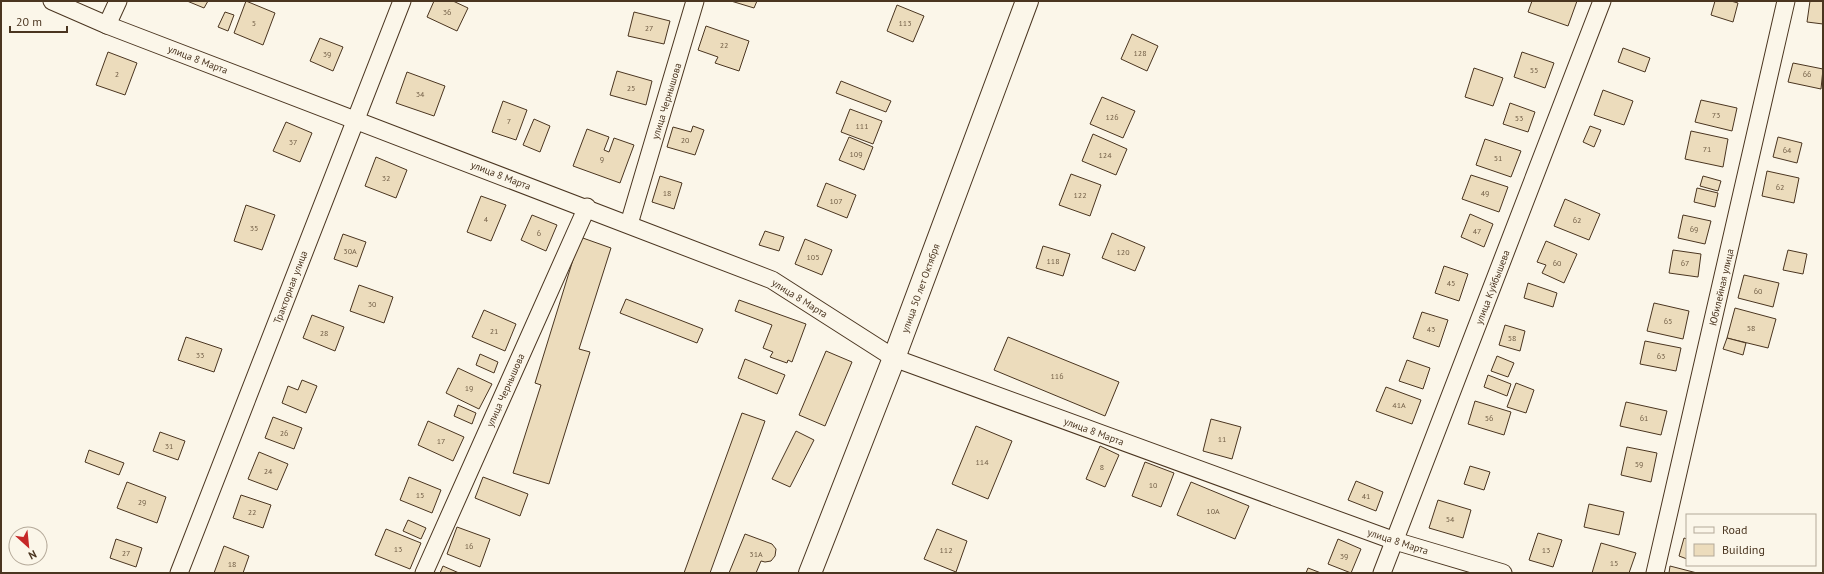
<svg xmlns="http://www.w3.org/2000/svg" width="1824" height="574" viewBox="0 0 1824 574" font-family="'PT Sans',sans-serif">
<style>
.building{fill:#ecdcbc;stroke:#4a3520}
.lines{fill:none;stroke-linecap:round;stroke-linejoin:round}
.street-casing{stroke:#4a3520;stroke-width:19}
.secondary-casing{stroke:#4a3520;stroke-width:24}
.street{stroke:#fbf6e9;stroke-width:17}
.secondary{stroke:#fbf6e9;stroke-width:22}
.labels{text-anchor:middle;stroke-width:3;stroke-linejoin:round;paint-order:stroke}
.number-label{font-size:8px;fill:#725f47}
.street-label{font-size:10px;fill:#4a3520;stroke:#fbf6e9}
</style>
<rect width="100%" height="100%" fill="#fbf6e9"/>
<g class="building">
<path d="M187,1H208L204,8Z"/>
<path d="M246,1L275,13L263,45L234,33Z"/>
<path d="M434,1H453L468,8L457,31L427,17Z"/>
<path d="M731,1H757L754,8Z"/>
<path d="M1532,1H1577L1568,26L1528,12Z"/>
<path d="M1715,1H1731L1738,3L1733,22L1711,15Z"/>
<path d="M1810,1H1823V24L1807,22Z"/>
<path d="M897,5L924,16L913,42L887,31Z"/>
<path d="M225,12L234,15L228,31L218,27Z"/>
<path d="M634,12L670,21L664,44L628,36Z"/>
<path d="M706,26L749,41L739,71L715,63L718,57L698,50Z"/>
<path d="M1132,34L1158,46L1147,71L1121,59Z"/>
<path d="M320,38L343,47L333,71L310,61Z"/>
<path d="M1623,48L1650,58L1645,72L1618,62Z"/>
<path d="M108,52L137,63L125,95L96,85Z"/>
<path d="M1522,52L1554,63L1545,88L1514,77Z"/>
<path d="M1793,63L1823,69L1821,89L1788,82Z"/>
<path d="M1474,68L1503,78L1493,106L1465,97Z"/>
<path d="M617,71L652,81L646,105L610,95Z"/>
<path d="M407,72L445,86L434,116L396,103Z"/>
<path d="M841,81L891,101L886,112L836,93Z"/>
<path d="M1603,90L1633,101L1624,125L1594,115Z"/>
<path d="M1102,97L1135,111L1123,138L1090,124Z"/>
<path d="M1701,100L1737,108L1732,131L1695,122Z"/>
<path d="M503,101L527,110L516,140L492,132Z"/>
<path d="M1510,103L1535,112L1528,132L1503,124Z"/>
<path d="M850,109L882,121L873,144L841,132Z"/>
<path d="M534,119L550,126L540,152L523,145Z"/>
<path d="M286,122L312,133L300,162L273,151Z"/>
<path d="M693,126L704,130L695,155L667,147L673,127L691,132Z"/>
<path d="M1590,126L1601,130L1594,147L1583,142Z"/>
<path d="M587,129L609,137L604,150L609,152L614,138L634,145L620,183L573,166Z"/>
<path d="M1691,131L1728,139L1723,167L1685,159Z"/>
<path d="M1093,134L1127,149L1116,175L1082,161Z"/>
<path d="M849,137L873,147L864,170L839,160Z"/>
<path d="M1778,137L1802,143L1797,163L1773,157Z"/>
<path d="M1485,139L1521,151L1511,177L1476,165Z"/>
<path d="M376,157L407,170L396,198L365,186Z"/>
<path d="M1767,171L1799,178L1794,203L1762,196Z"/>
<path d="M1071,174L1101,185L1090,216L1059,205Z"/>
<path d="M1471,175L1508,187L1499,212L1462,199Z"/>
<path d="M660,176L682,183L674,209L652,202Z"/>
<path d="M1703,176L1721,181L1718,191L1700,186Z"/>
<path d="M826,183L856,195L847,218L817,206Z"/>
<path d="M1697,188L1718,193L1715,207L1694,202Z"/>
<path d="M481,196L506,205L491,241L467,232Z"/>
<path d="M1565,199L1600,214L1589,240L1554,226Z"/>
<path d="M246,205L275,215L262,250L234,241Z"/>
<path d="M1470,214L1493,224L1484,247L1461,237Z"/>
<path d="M532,215L557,225L546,251L521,240Z"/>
<path d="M1683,215L1711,221L1705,244L1678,238Z"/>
<path d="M765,231L784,237L779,251L759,245Z"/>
<path d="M1112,233L1145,247L1135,271L1102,258Z"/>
<path d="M343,234L366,242L357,267L334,259Z"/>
<path d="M580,237L611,248L579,349L590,352L549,484L513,473L541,385L535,383Z"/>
<path d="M805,239L832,250L822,275L795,264Z"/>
<path d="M1546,241L1577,254L1564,283L1542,273L1546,265L1537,262Z"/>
<path d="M1043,246L1070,254L1063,276L1036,268Z"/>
<path d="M1673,250L1701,254L1698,277L1669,273Z"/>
<path d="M1788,250L1807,254L1803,274L1783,270Z"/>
<path d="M1444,266L1468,274L1459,301L1435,293Z"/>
<path d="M1744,275L1779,283L1773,307L1738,298Z"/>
<path d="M1528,283L1557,293L1553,307L1524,298Z"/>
<path d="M359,285L393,297L384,323L350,311Z"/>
<path d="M626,299L703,329L697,343L620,313Z"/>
<path d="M739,300L806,324L792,362L788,360L787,363L770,357L773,352L763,348L772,325L735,311Z"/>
<path d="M1654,303L1689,311L1683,339L1647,331Z"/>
<path d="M1735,308L1776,319L1768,348L1727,338Z"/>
<path d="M484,310L516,324L505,351L472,337Z"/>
<path d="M1422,312L1448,320L1439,347L1413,338Z"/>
<path d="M312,315L344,327L335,351L303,338Z"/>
<path d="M1505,325L1525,331L1520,351L1499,345Z"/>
<path d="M186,337L222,349L214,372L178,360Z"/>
<path d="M1008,337L1119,382L1105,416L994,370Z"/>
<path d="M1727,338L1746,343L1743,355L1723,349Z"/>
<path d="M1645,341L1681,348L1676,371L1640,364Z"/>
<path d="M826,351L852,362L825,426L799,415Z"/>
<path d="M480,354L498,362L494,373L476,365Z"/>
<path d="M1497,356L1514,363L1508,377L1491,371Z"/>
<path d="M745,359L785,375L777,394L738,378Z"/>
<path d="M1407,360L1430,368L1423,389L1399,381Z"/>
<path d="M458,368L492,384L479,409L446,393Z"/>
<path d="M1488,375L1511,384L1507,396L1484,387Z"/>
<path d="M302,380L317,386L306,413L282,403L288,386L298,390Z"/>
<path d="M1516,383L1534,390L1526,413L1507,407Z"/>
<path d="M1386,387L1421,400L1412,424L1376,411Z"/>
<path d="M1475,401L1511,412L1504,435L1468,424Z"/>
<path d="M1626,402L1667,411L1661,435L1620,426Z"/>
<path d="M458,405L476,413L472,424L454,416Z"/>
<path d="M742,413L765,421L710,573H684Z"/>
<path d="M273,417L302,428L294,449L265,438Z"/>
<path d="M1211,419L1241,427L1232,459L1203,451Z"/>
<path d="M428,421L464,437L453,461L418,445Z"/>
<path d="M976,426L1012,441L988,499L952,484Z"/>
<path d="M796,431L814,440L790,487L772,479Z"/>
<path d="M160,432L185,441L178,460L153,451Z"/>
<path d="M1100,446L1119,455L1105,487L1086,479Z"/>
<path d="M1627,447L1657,453L1651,482L1621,475Z"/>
<path d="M89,450L124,463L119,475L85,462Z"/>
<path d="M259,452L288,464L277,490L248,479Z"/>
<path d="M1145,462L1174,473L1161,507L1132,496Z"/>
<path d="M1470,466L1490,472L1484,490L1464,484Z"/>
<path d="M409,477L441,490L432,513L400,500Z"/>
<path d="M483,477L528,494L520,516L475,498Z"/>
<path d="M1356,481L1383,492L1376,511L1348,500Z"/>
<path d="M127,482L166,497L157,523L117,508Z"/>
<path d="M1191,482L1249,506L1235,539L1177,515Z"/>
<path d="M241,495L271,505L263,528L233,518Z"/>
<path d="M1438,500L1471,510L1463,538L1429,528Z"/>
<path d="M1589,504L1624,512L1619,535L1584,527Z"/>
<path d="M408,520L426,528L421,539L403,531Z"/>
<path d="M457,527L490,539L480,567L447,554Z"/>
<path d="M386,529L421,543L410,569L375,555Z"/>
<path d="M937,529L967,541L956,572L924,559Z"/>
<path d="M1538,533L1562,540L1553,567L1529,560Z"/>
<path d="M745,534L772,544L776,549L775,556L771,561L765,562L761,561L756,573H729Z"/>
<path d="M1684,538L1687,539V559L1679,556Z"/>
<path d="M116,539L142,548L136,567L110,558Z"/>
<path d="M1338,539L1361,549L1351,573L1328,564Z"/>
<path d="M1601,543L1636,553L1629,573H1592Z"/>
<path d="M224,546L249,556L243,573H214Z"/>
<path d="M443,566L459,573H440Z"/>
<path d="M1670,566L1697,573H1669Z"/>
<path d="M1308,568L1321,573H1306Z"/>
</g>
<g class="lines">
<defs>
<g id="street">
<path d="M52,1L107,25L772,280L894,358L1395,541L1503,573"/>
<path d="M107,25L118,1"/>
<path d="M629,224L695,1"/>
<path d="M179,573L402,1"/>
<path d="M424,573L587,207"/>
<path d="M1382,573L1602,1"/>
<path d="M1655,573L1786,1"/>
</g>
<path id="secondary" d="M810,573L894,358L1027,1"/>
</defs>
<use href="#street" class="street-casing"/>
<use href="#secondary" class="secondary-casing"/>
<use href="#street" class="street"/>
<use href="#secondary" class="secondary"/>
</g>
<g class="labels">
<g class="number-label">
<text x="447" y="15">36</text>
<text x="254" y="26">5</text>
<text x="905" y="26">113</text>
<text x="649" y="31">27</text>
<text x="724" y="48">22</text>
<text x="1140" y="56">128</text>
<text x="327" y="57">39</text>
<text x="1534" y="73">55</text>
<text x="117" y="77">2</text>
<text x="1807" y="77">66</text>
<text x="631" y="91">25</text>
<text x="420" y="97">34</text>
<text x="1716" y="118">73</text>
<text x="1112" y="120">126</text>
<text x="1519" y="121">53</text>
<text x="509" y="124">7</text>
<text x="862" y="129">111</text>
<text x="685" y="143">20</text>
<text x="293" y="145">37</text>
<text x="1707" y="152">71</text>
<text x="1787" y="153">64</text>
<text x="856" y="157">109</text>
<text x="1105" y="158">124</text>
<text x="1498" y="161">51</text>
<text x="602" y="162">9</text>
<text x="386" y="181">32</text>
<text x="1780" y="190">62</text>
<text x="667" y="196">18</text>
<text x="1485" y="196">49</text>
<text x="1080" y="198">122</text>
<text x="836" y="204">107</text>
<text x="486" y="222">4</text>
<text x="1577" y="223">62</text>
<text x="254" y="231">35</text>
<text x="1694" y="232">69</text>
<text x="1477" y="234">47</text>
<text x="539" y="236">6</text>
<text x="350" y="254">30А</text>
<text x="1123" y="255">120</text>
<text x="813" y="260">105</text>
<text x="1053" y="264">118</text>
<text x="1557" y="266">60</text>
<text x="1685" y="266">67</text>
<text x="1451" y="286">45</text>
<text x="1758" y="294">60</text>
<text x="372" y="307">30</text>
<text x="1668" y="324">65</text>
<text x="1751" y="331">58</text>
<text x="1431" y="332">43</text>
<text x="494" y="334">21</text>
<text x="324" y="336">28</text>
<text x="1512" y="341">58</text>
<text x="200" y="358">33</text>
<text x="1661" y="359">63</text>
<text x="1057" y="379">116</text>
<text x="469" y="391">19</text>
<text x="1399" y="408">41А</text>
<text x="1489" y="421">56</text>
<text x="1644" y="421">61</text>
<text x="284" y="436">26</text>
<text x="1222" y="442">11</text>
<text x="441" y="444">17</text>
<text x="169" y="449">31</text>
<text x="982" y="465">114</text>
<text x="1639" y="467">59</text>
<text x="1102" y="470">8</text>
<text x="268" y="474">24</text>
<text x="1153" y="488">10</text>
<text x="420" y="498">15</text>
<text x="1366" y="499">41</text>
<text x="142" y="505">29</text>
<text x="1213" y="514">10А</text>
<text x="252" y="515">22</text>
<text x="1450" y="522">54</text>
<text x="469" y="549">16</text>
<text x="398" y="552">13</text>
<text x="946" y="553">112</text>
<text x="1546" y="553">13</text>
<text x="126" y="556">27</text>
<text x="756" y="557">31А</text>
<text x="1344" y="559">39</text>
<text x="1614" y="566">15</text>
<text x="232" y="567">18</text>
</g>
<g class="street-label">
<text transform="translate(198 59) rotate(21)" y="4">улица 8 Марта</text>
<text transform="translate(666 101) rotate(-73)" y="4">улица Чернышова</text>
<text transform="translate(501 175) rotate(21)" y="4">улица 8 Марта</text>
<text transform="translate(290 287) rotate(-69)" y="4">Тракторная улица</text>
<text transform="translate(1492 287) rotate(-69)" y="4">улица Куйбышева</text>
<text transform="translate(1721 287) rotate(-77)" y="4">Юбилейная улица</text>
<text transform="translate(920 288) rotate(-70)" y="4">улица 50 лет Октября</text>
<text transform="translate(800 298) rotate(32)" y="4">улица 8 Марта</text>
<text transform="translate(505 390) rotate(-66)" y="4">улица Чернышова</text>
<text transform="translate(1094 431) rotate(20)" y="4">улица 8 Марта</text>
<text transform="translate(1398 541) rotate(18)" y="4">улица 8 Марта</text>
</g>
</g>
<rect width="1824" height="574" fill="none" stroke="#4a3520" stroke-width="4"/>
<rect x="1686" y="514" width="130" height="52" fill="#fbf6e9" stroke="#b4a999"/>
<rect x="1694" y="527" width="20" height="6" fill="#fbf6e9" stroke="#b4a999"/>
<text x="1722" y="534" font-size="12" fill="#4a3520">Road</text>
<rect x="1694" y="544" width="20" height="12" fill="#ecdcbc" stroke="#b4a999"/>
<text x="1722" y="554" font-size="12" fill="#4a3520">Building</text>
<g transform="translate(28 546) rotate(153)"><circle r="19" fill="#fbf6e9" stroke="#b4a999"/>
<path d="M0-3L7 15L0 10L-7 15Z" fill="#c62828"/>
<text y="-6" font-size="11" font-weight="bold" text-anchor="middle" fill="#4a3520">N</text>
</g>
<path d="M10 26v6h57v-6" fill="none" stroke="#4a3520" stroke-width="2"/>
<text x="16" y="26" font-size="12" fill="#4a3520" stroke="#fbf6e9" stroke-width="3" paint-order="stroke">20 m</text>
</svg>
